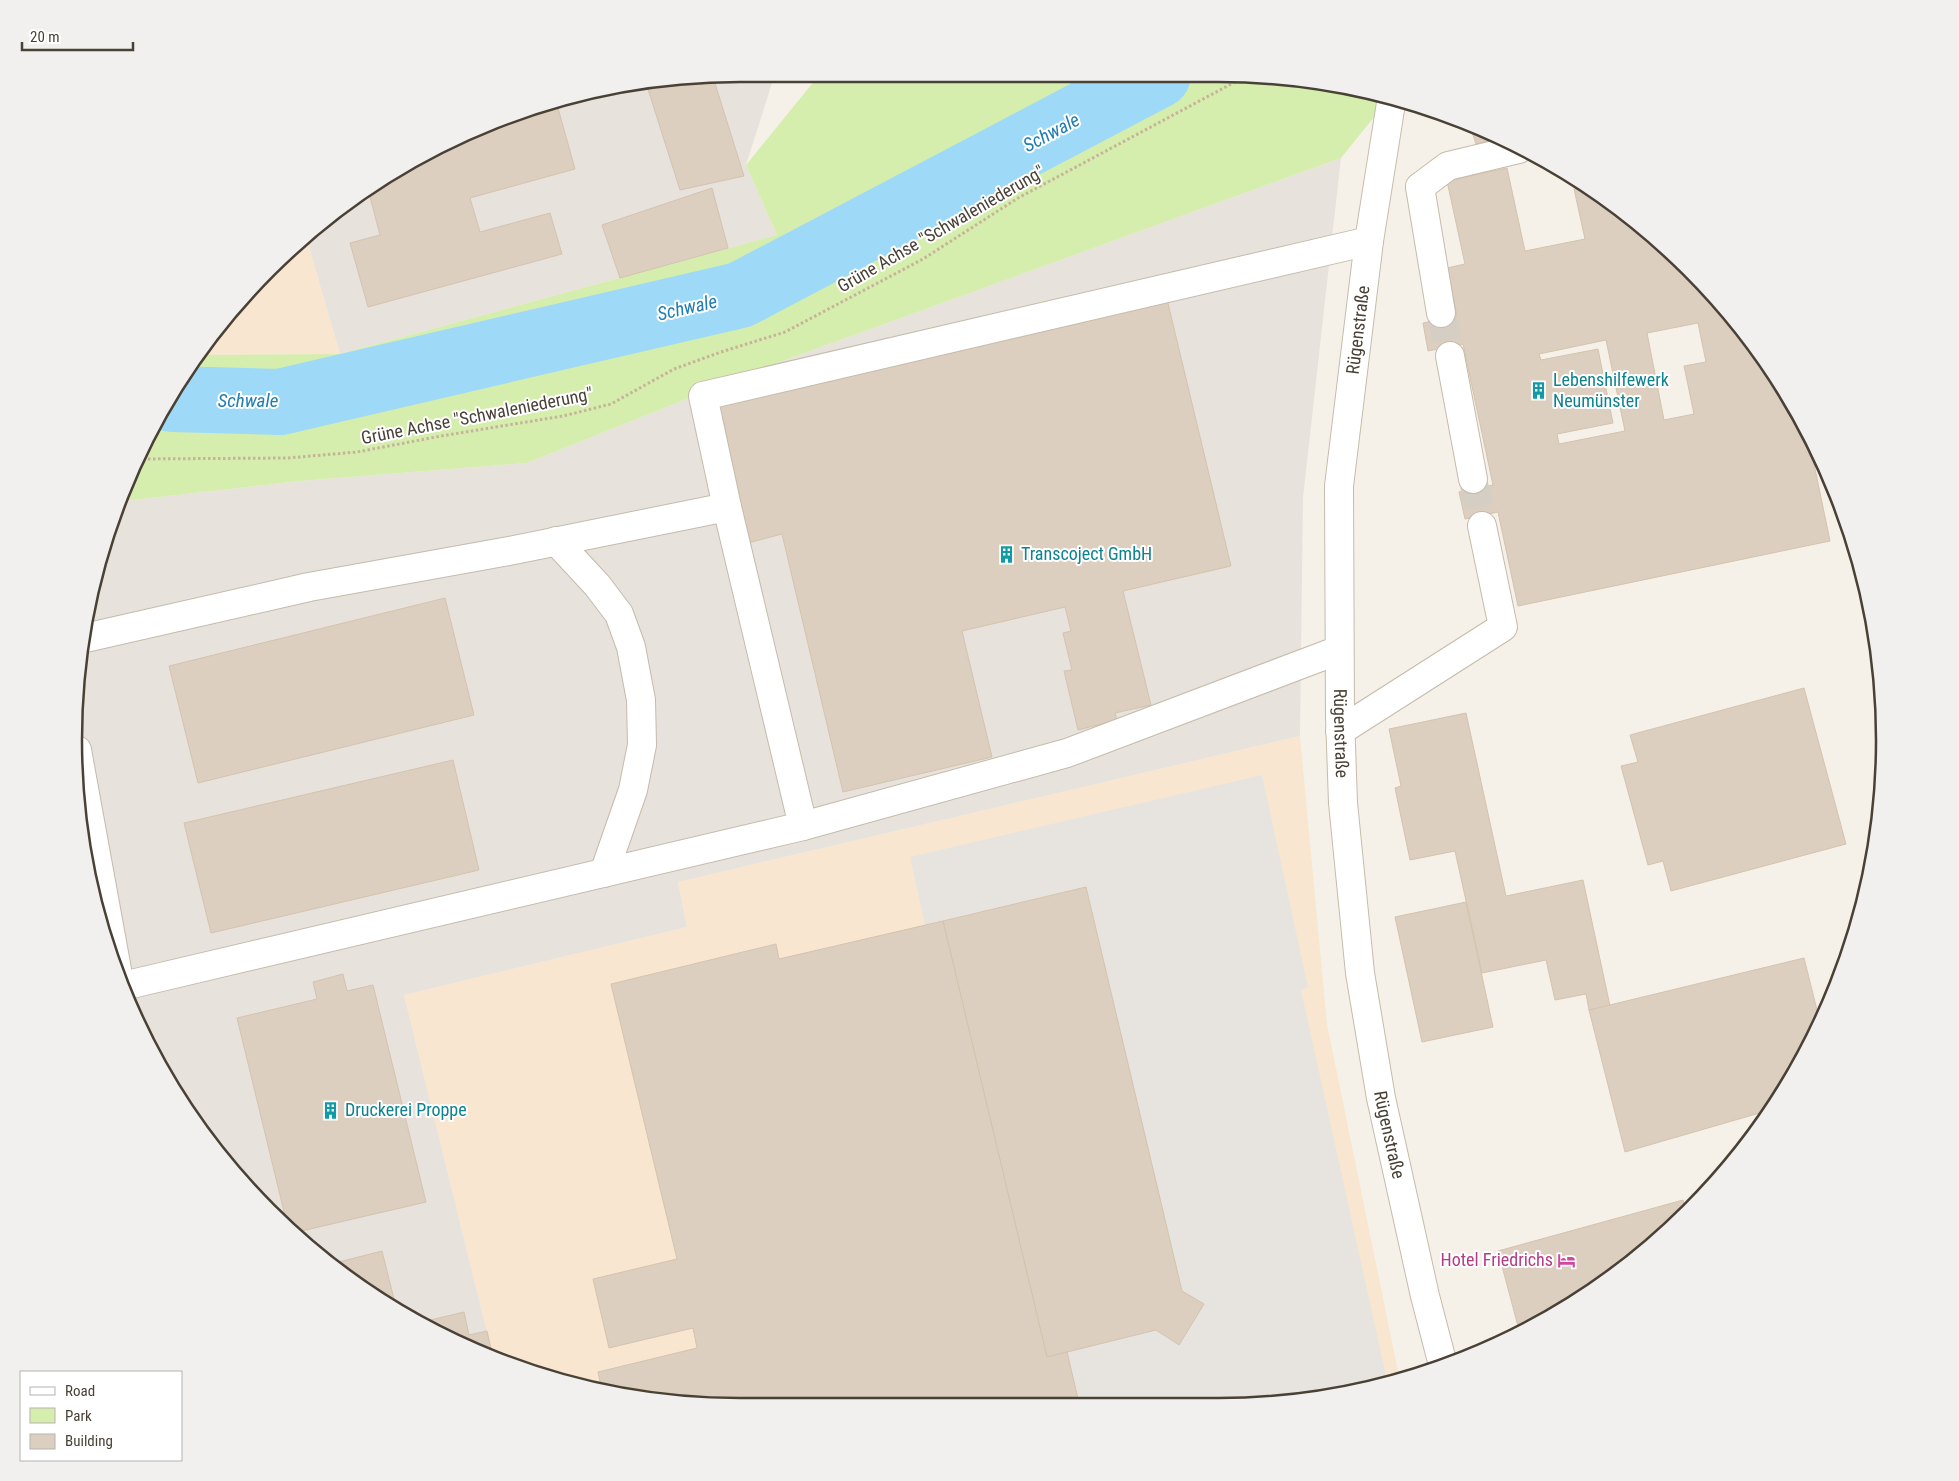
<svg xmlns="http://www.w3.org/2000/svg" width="1959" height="1481" viewBox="0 0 1959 1481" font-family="'Roboto Condensed',sans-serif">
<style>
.commercial{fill:#f9e6d1}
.industrial{fill:#e8e2dd}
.green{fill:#d5eead}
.parking{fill:#e7e4e0}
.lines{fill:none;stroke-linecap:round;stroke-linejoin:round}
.river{stroke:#9ed9f8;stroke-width:66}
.building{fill:#dccfbf;stroke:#d4c3ae;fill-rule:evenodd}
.minor-tunnel{stroke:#d4cec4;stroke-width:28;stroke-dasharray:28 14;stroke-linecap:butt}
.minor-casing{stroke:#c5bbac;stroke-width:30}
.path{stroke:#c6b399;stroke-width:3;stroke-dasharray:2.5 2.5;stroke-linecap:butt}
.minor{stroke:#fff;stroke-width:28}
.labels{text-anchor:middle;stroke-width:4;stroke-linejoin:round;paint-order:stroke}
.street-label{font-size:18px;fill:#4a4136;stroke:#fff}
.culture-label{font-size:18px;fill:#0d838f;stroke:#fff;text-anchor:start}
.hotel-label{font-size:18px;fill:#b23c85;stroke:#fff;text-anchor:end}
.water-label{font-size:19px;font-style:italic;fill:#207db1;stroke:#fff}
.rim{fill:none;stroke:#4a4136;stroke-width:2.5}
</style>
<rect width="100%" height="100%" fill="#f6f1e8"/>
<g class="commercial">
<path d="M307,240L340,354L199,355L211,335L269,269Z"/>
<path d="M1300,736L1327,1024L1399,1376L1306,1402L697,1406L568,1384L492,1353L404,995L687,927L678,882Z"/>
</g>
<g class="industrial">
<path d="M740,74H775L746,165L777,235L340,354L307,240L407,163L568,97Z"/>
<path d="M1341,158L1303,498L1300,736L678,882L687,927L404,995L492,1353L407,1318L301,1242L211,1146L163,1074L109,955L75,784L87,611L124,501L300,481L527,463L769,366Z"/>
</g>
<path class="green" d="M820,74L1262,75L1391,96L1341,158L769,366L527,463L300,481L124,501L143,445L199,355L340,354L777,235L746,165Z"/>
<path class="parking" d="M1262,775L1308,987L1301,990L1387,1380L1306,1402L1079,1403L1067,1352L1156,1330L1179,1344L1204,1304L1182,1291L1086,887L925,925L910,857Z"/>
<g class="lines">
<path class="river" d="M172,399L280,402L740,295L1158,75"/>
</g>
<g class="building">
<path d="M713,77L744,176L680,190L647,86Z"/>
<path d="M556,101L575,169L470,198L480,232L550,213L562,254L368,307L350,243L380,235L369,193L407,163Z"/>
<path d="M1469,123L1474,125L1499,138L1476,144Z"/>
<path d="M1507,168L1525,251L1585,239L1574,189L1589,186L1690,269L1748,335L1807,430L1830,541L1518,606L1498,512L1465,519L1459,492L1493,485L1463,344L1428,351L1423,323L1457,316L1447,268L1465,264L1447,181ZM1698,323L1706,362L1684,366L1694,414L1664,420L1647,333ZM1606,340L1625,431L1559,444L1557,434L1613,423L1598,349L1541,360L1539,354Z"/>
<path d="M712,188L728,248L620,278L602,225Z"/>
<path d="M1166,295L1231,566L1123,591L1151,705L1115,713L1117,720L1078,730L1064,671L1072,670L1063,633L1071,631L1065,607L962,631L992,757L843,792L782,534L748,543L714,401Z"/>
<path d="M445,598L474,715L198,783L169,666Z"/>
<path d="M1804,688L1846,844L1671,891L1663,861L1648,865L1621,766L1638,762L1630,735Z"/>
<path d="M1466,713L1506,896L1583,880L1610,1006L1589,1010L1586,994L1555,1000L1546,960L1482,973L1455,851L1410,860L1395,788L1401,786L1389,729Z"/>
<path d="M453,760L479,870L211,933L184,823Z"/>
<path d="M1086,887L1182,1291L1204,1304L1179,1345L1156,1330L1047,1357L943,921Z"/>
<path d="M1466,902L1493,1027L1422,1042L1395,917Z"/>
<path d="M943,921L1047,1357L1067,1352L1079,1403L697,1406L602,1390L598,1372L697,1348L693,1328L609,1348L593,1279L677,1259L611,984L776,944L779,959Z"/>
<path d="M1804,958L1820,1022L1796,1074L1770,1110L1625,1152L1589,1010Z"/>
<path d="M343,974L347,991L373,985L426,1202L293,1233L288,1228L237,1018L317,999L313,982Z"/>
<path d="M1683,1200L1686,1212L1624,1270L1519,1330L1498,1251Z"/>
<path d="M382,1251L397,1311L331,1264Z"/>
<path d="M464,1312L469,1335L487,1331L492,1353L418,1323Z"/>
</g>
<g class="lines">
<g class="minor-tunnel">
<path d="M1441,313L1450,356"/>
<path d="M1473,479L1482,526"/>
</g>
<defs>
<g id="minor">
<path id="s1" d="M1392,97L1369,241L1339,486L1340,717L1343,803L1360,973L1381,1098L1425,1296L1443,1365"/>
<path d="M1420,187L1441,313"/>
<path d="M1420,187L1448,166L1519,149"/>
<path d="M1450,356L1473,479"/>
<path d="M556,541L597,585L619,614L631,647L641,700L642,745L633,790L604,873"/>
<path d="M85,638L309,587L509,551L727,507"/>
<path d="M1340,731L1503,627L1482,526"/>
<path d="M77,750L118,975"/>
<path d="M803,826L727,507L703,396L1369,241"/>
<path d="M123,986L803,826L1067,753L1339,650"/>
</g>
</defs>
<use href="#minor" class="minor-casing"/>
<path class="path" d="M138,459L288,458L357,452L441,436L563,416L611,404L674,369L721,352L785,332L923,259L1018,198L1248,75"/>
<use href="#minor" class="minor"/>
</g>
<defs>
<symbol id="building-bare" viewBox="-9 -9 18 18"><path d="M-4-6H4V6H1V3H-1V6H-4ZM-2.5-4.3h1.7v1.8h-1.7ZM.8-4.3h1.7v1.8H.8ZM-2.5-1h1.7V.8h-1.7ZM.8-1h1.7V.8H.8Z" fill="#0f9aa8" stroke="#fff" stroke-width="2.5" paint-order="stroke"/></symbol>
<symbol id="hotel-bare" viewBox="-9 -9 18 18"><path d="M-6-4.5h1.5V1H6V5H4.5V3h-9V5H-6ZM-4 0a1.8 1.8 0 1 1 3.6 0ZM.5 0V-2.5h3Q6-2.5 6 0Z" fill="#d1479c" stroke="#fff" stroke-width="2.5" paint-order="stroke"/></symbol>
</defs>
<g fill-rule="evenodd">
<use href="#building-bare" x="1526" y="378" width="25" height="25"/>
<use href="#building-bare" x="994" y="542" width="25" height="25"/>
<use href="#building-bare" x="318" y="1098" width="25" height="25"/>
<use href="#hotel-bare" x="1554" y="1248" width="25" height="25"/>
</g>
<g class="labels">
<g class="street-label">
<text transform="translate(941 229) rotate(-30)" y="6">Grüne Achse "Schwaleniederung"</text>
<text transform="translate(1358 330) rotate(-83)" y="6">Rügenstraße</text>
<text transform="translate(477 416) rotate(-11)" y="6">Grüne Achse "Schwaleniederung"</text>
<text dy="6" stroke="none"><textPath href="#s1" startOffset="640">Rügenstraße</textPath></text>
<text dy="6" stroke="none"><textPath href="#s1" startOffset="1045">Rügenstraße</textPath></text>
</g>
<g class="culture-label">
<text x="1553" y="386">Lebenshilfewerk<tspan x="1553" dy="21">Neumünster</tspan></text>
<text x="1021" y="560">Transcoject GmbH</text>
<text x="345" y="1116">Druckerei Proppe</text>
</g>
<g class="hotel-label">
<text x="1553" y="1266">Hotel Friedrichs</text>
</g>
<g class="water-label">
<text transform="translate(1051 132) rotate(-28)" y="7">Schwale</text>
<text transform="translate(687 307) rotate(-13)" y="7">Schwale</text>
<text x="248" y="407">Schwale</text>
</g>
</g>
<path d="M0 0H1959V1481H0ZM740 82H1218A658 658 0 0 1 1876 740V740A658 658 0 0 1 1218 1398H740A658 658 0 0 1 82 740V740A658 658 0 0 1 740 82Z" fill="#f1f0ef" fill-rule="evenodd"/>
<path class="rim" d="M740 82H1218A658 658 0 0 1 1876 740V740A658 658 0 0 1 1218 1398H740A658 658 0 0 1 82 740V740A658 658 0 0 1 740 82Z"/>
<rect x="20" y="1371" width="162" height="90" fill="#ffffff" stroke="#b7b3af"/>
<rect x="30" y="1387" width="25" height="8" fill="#ffffff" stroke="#b7b3af"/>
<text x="65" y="1396" font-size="15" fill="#4a4136">Road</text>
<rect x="30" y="1408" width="25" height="15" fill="#d5eead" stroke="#b7b3af"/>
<text x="65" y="1421" font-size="15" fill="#4a4136">Park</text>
<rect x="30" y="1434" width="25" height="15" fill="#dccfbf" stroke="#b7b3af"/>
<text x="65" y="1446" font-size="15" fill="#4a4136">Building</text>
<path d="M22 42v8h111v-8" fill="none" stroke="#4a4136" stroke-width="2.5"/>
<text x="30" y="42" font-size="15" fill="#4a4136" stroke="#ffffff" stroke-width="4" paint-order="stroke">20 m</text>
</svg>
